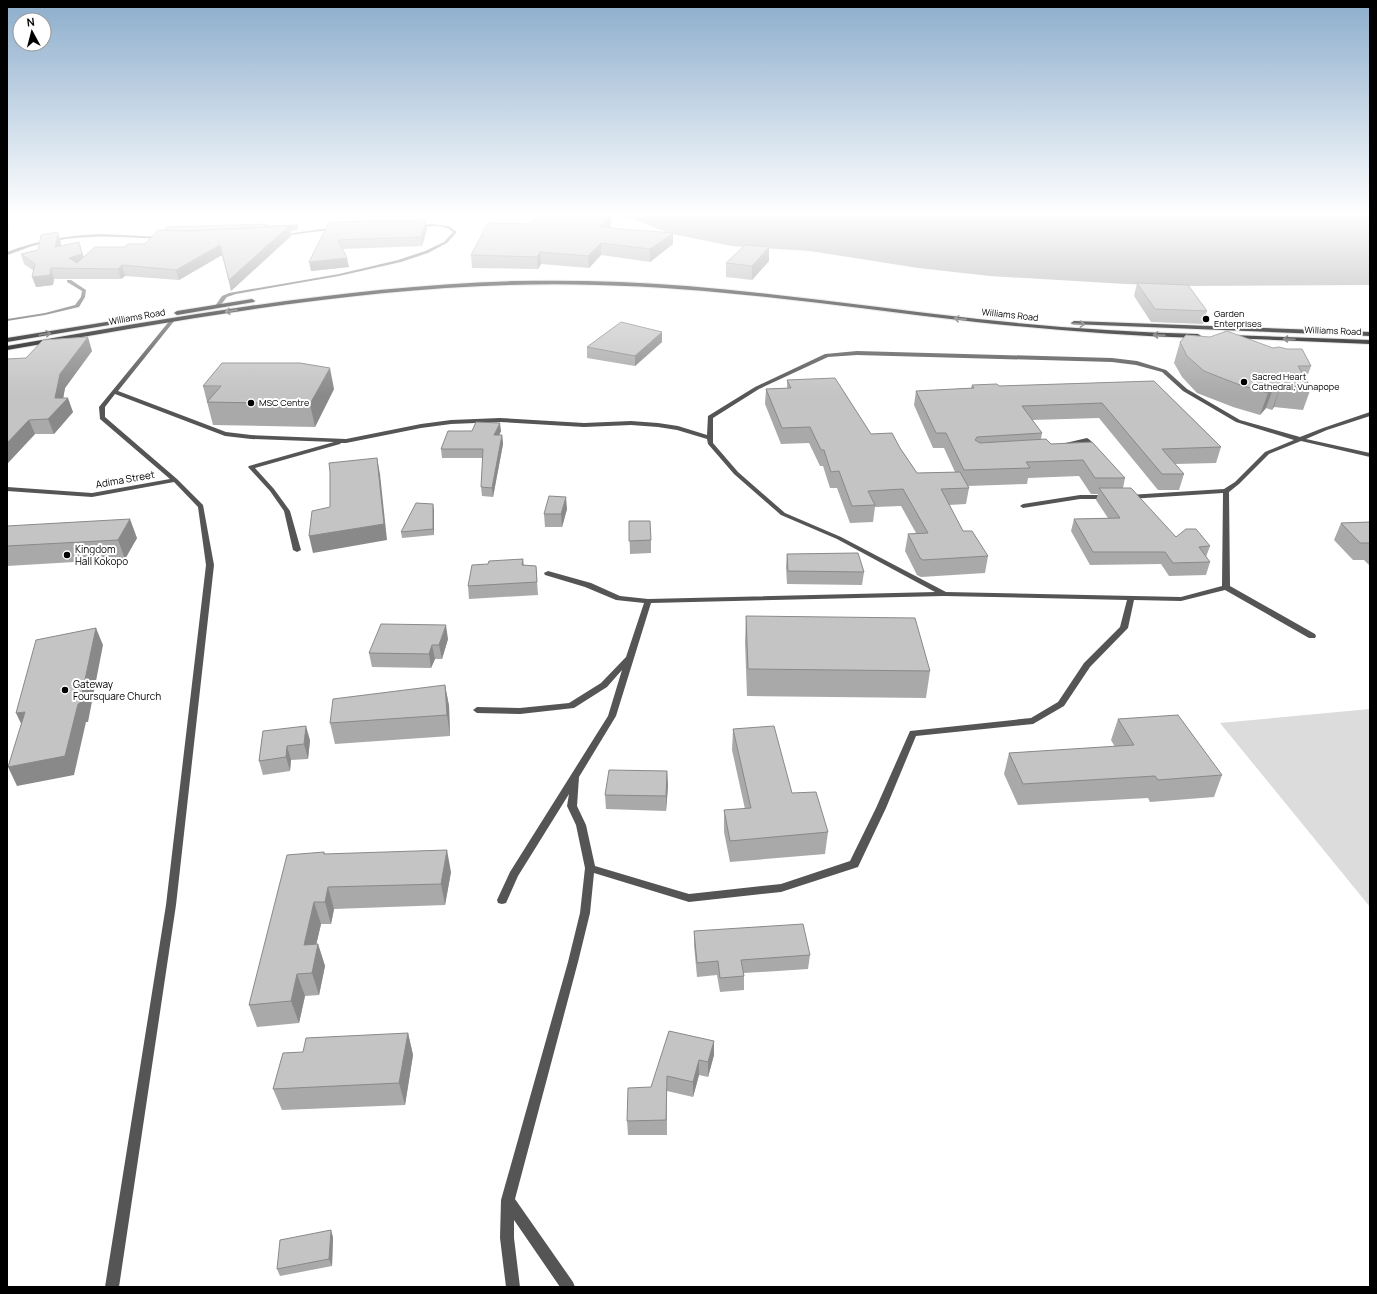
<svg xmlns="http://www.w3.org/2000/svg" width="1377" height="1294" viewBox="0 0 1377 1294" font-family="Manrope,sans-serif">
<style>
.green{fill:#dcdcdc}
.water{fill:#a3a3a3}
.lines{fill:none;stroke-linecap:round;stroke-linejoin:round}
.stream{stroke:#a3a3a3;stroke-width:3.5}
.primary-casing{stroke:#dbdbdb;stroke-width:2}
.street{fill:#555;fill-rule:evenodd}
.primary{fill:#000;fill-rule:evenodd}
.wall{fill:#a9a9a9}
.shaded-wall{fill:#898989}
.building{fill:#c4c4c4;stroke:#898989}
.oneway{stroke:#595959}
.poi-dot{fill:#000;stroke:#fff;stroke-width:1.5}
.labels{text-anchor:middle;stroke-width:4;stroke-linejoin:round;paint-order:stroke}
.far-poi-label{font-size:9px;fill:#000;stroke:#fff;text-anchor:start}
.far-street-label{font-size:9px;fill:#000;stroke:#fff}
.street-label{font-size:10px;fill:#000;stroke:#fff}
.poi-label{font-size:10px;fill:#000;stroke:#fff;text-anchor:start}
</style>
<rect width="100%" height="100%" fill="#fff"/>
<path class="green" d="M1370,709V907L1220,723Z"/>
<g class="water">
<path d="M7,215H181L73,217Z"/>
<path d="M622,215H1370V285L1188,286L1126,284L990,276L918,268L810,251L732,246L672,234Z"/>
</g>
<g class="lines">
<path class="stream" d="M7,225V228"/>
<defs>
<g id="primary">
<path d="M515,281C573,280 630,281 687,286C785,294 881,308 978,319C1051,327 1125,332 1198,334L1201,336L1198,338C1124,336 1050,330 976,322C850,308 725,288 598,285C399,279 203,316 7,350V346C176,317 344,286 515,281Z"/>
<path d="M252,299L255,301L254,302L177,315L174,313L177,311Z"/>
<path d="M131,318L134,320L133,321L7,342V338Z"/>
<path d="M1074,321L1370,332V336L1072,324L1071,323Z"/>
<path d="M1230,335L1370,340V344L1228,338V336Z"/>
</g>
</defs>
<use href="#primary" class="primary-casing"/>
<g class="street">
<path d="M431,224L449,226L457,232L447,243L428,253L401,262L339,276L236,294L227,297L219,307L215,306L222,296L229,293L339,274L398,260L425,251L444,242L453,232C443,223 428,227 416,227L414,226Z"/>
<path d="M336,227L337,229L281,236L279,235Z"/>
<path d="M103,234L161,237L163,238L161,239C122,237 83,234 45,243C32,245 20,251 7,255V252C38,240 69,235 103,234Z"/>
<path d="M67,280H71L86,290L85,297L79,307L45,315L7,321V319L45,313L75,305L81,297L82,291L67,282Z"/>
<path d="M171,319L175,320L118,391L226,432L251,435L346,439L421,424L451,420L500,418L584,423L631,421L658,423L678,426L707,435L708,416L755,387L825,354L857,351L1112,358L1137,361L1166,370L1187,389L1240,420L1300,437L1323,428L1370,412V416L1327,430L1306,439L1370,453V457L1301,441L1269,454L1239,484L1229,492L1230,586L1315,634L1316,636L1315,638H1309L1225,590L1181,601L1134,600L1128,628L1090,667L1064,706L1033,724L916,736L886,808L858,867L781,892L689,902L594,873L590,913L578,962L515,1199L573,1282L575,1287H560L514,1220V1238L520,1287H506L500,1238L501,1200L568,962L580,913L585,868L576,825L567,806L569,794L518,876L506,903L502,904L498,903L497,900L510,872L608,716L622,670L607,687L574,708L520,714L477,713L473,710L477,707L520,708L569,703L601,683L626,657L644,603L616,600L585,587L545,575L544,573L548,571L591,583L620,596L648,599L935,592L837,539L781,515L734,474L708,444L707,439L677,430L658,427L631,425L584,427L500,422L451,424L421,428L346,443H341L340,444L255,468L274,489L290,511L301,550L297,552L293,550L284,511L270,491L248,467L249,466L334,442L251,439L225,436L115,394L105,407V417L177,479L203,505L214,565L176,905L119,1287H105L166,905L206,565L198,507L174,482L92,497L7,491V487L92,493L170,479L100,419L99,407ZM857,355L1112,362L1136,365L1162,372L1183,391L1236,422L1294,440L1265,452L1235,482L1224,489L1129,495L1126,497L1129,499L1223,493L1222,586L1181,597L946,592L841,537L785,513L738,472L713,443V418L759,389L828,357ZM944,596L1127,600L1120,627L1084,663L1058,702L1031,718L910,731L876,808L850,861L781,884L689,894L595,866L586,825L577,806L579,777L616,716L651,603Z"/>
<path d="M1087,438C1091,440 1098,448 1097,451H1093L1086,442L1059,448L1056,446L1057,445Z"/>
<path d="M1080,495H1108L1111,497L1108,499H1080L1023,508L1020,506L1023,504Z"/>
</g>
<use href="#primary" class="primary"/>
</g>
<g class="wall">
<path d="M329,222L427,229L422,246L342,249L349,267L311,271Z"/>
<path d="M267,224V226L298,225V229L290,231L291,236L231,291L222,255L179,280L125,276L121,279H54L53,285L36,287L34,271L24,264L21,254L38,250L61,242V246L84,257L124,247L145,244L164,230Z"/>
<path d="M611,228L673,244L650,262L601,255L589,268L541,264L538,269L472,268L471,255Z"/>
<path d="M769,261L752,280L726,277V263Z"/>
<path d="M1137,283L1207,311L1203,324L1151,322L1134,296Z"/>
<path d="M662,342L635,366L587,358V347Z"/>
<path d="M1180,342L1287,349L1311,366L1306,380L1311,388L1303,410L1274,407L1272,410L1266,408L1260,415L1233,407L1197,393L1182,377L1174,363Z"/>
<path d="M92,351L65,388L63,398L73,412L54,434H35L7,464L26,358Z"/>
<path d="M787,380L871,434L900,448L917,473L955,472L944,448H933L914,405L916,391L971,388L972,385L999,386L1154,381L1221,447L1216,463L1175,464L1184,474L1179,490H1158L1099,418L1032,420L1042,433L1041,439L1051,444L1125,478L1123,488L1176,537L1210,546L1206,557L1210,562L1206,575L1169,576L1161,564L1090,565L1071,531L1074,519L1108,518L1096,500L1098,494H1091L1079,476L1028,478L1027,484L968,486L969,488L966,504L949,505L963,531L988,556L985,573L921,577L917,575L905,551L908,534L916,533L901,506L875,507L873,522L850,523L837,488H830L823,466H820L809,443L781,444L765,404L766,389L787,388Z"/>
<path d="M203,386L334,389L315,427L213,425Z"/>
<path d="M501,431L499,435H502L503,444L493,497L482,496L481,487L483,458H442L441,449Z"/>
<path d="M567,509L562,527H545L544,514Z"/>
<path d="M434,510V535L402,538L401,532Z"/>
<path d="M629,521L651,540V553L630,554Z"/>
<path d="M1370,522V566L1364,560H1353L1334,540L1341,523Z"/>
<path d="M7,526L137,538L125,559L7,566Z"/>
<path d="M787,554L864,572L862,585L787,584L786,567Z"/>
<path d="M523,559L524,565L536,566L538,595L469,599L468,586L488,564Z"/>
<path d="M746,616L930,671L926,698L747,696L745,642Z"/>
<path d="M448,639L442,659H435L431,668L372,667L369,653Z"/>
<path d="M445,685L449,706L450,736L335,744L330,723Z"/>
<path d="M1118,719L1222,775L1214,797L1150,802L1148,798L1018,805L1004,774L1009,753L1115,747L1111,740Z"/>
<path d="M733,729L828,832L825,854L730,862L724,832V810L745,809L732,750Z"/>
<path d="M263,731L310,740L308,759L291,760L290,771L263,775L259,761Z"/>
<path d="M667,771L668,786L666,811L606,809L605,795Z"/>
<path d="M324,852L325,854L451,872L445,905L334,909L331,924H321L316,945L318,944L325,966L319,995L305,996L299,1023L257,1027L249,1005Z"/>
<path d="M694,931L810,955L808,969L744,973V990L720,992L717,975L697,977L694,945Z"/>
<path d="M408,1033L413,1055L405,1105L282,1110L273,1089L303,1052Z"/>
<path d="M714,1041V1055L708,1077L699,1075L693,1097L667,1091V1135H628L627,1121L651,1087Z"/>
<path d="M333,1237L332,1266L280,1276L277,1269Z"/>
</g>
<g class="shaded-wall">
<path d="M611,217V229L599,227Z"/>
<path d="M426,220L427,229L422,246L421,237Z"/>
<path d="M298,225V229L290,231L291,236L231,291L229,280L279,228Z"/>
<path d="M58,232L61,242L58,257L55,247Z"/>
<path d="M673,233V244L650,262V249Z"/>
<path d="M79,242L86,264L72,268L69,258Z"/>
<path d="M601,243V255L589,268L588,256Z"/>
<path d="M220,245L222,255L179,280L176,270Z"/>
<path d="M769,247V261L752,280V266Z"/>
<path d="M540,252L541,264L538,269L537,257Z"/>
<path d="M347,258L349,267L311,271L309,262Z"/>
<path d="M122,265L125,276L121,279L118,269Z"/>
<path d="M51,268L54,279L53,285L36,287L32,277Z"/>
<path d="M662,332V342L635,366V356Z"/>
<path d="M88,337L92,351L65,388L62,405L68,398L73,412L54,434L48,419L55,398L60,374Z"/>
<path d="M330,368L334,389L315,427L310,404Z"/>
<path d="M1281,385L1274,407L1272,410L1280,388Z"/>
<path d="M1274,386L1266,408L1260,415L1268,393Z"/>
<path d="M29,420L35,434L7,464V443Z"/>
<path d="M500,423L501,431L495,444L494,435Z"/>
<path d="M502,435L503,444L493,497L492,488Z"/>
<path d="M377,458L380,474L387,540L313,553L309,536Z"/>
<path d="M566,497L567,509L562,527L561,514Z"/>
<path d="M433,504L434,510V535L433,529Z"/>
<path d="M130,519L137,538L125,559L118,540Z"/>
<path d="M446,625L448,639L442,659L439,645Z"/>
<path d="M96,628L103,645L88,722H86L74,775L17,786L8,767Z"/>
<path d="M432,645L435,659L431,668L429,654Z"/>
<path d="M445,685L449,706L450,736L447,715Z"/>
<path d="M25,712V732L16,713Z"/>
<path d="M306,726L310,740L308,759L304,744Z"/>
<path d="M287,746L291,760L290,771L286,757Z"/>
<path d="M667,771L668,786L666,811V796Z"/>
<path d="M447,850L451,872L445,905L441,884Z"/>
<path d="M328,887L334,909L331,924L325,902Z"/>
<path d="M314,902L321,924L311,967L304,945Z"/>
<path d="M318,944L325,966L319,995L312,973Z"/>
<path d="M297,974L305,996L299,1023L291,1001Z"/>
<path d="M408,1033L413,1055L405,1105L399,1083Z"/>
<path d="M714,1041V1055L708,1077V1062Z"/>
<path d="M699,1060V1075L693,1097V1082Z"/>
<path d="M331,1230L333,1237L332,1266L329,1259Z"/>
</g>
<g class="building">
<path d="M541,215H585L611,217L599,227L673,233L650,249L601,243L588,256L540,252L537,257L471,255L488,223L529,224Z"/>
<path d="M426,220L421,237L338,240L347,258L309,262L329,222Z"/>
<path d="M267,224L265,226L298,225L289,226L188,231L164,230L167,227Z"/>
<path d="M289,226L229,280L220,245L176,270L122,265L118,269L51,268L50,275L32,277L35,264L21,254L38,250L41,235L58,232L55,247L79,242L82,254L69,258L77,263L95,247H124L128,244H145L158,230L188,231Z"/>
<path d="M745,245L769,247L752,266L726,263Z"/>
<path d="M1137,283L1188,285L1207,311L1155,309Z"/>
<path d="M621,322L662,332L635,356L587,347Z"/>
<path d="M1227,331L1273,348L1279,347L1287,349H1302L1311,366H1298L1311,388L1281,385L1280,388L1274,386L1268,393L1240,385L1204,371L1187,356L1180,342L1186,335L1210,337Z"/>
<path d="M88,337L60,374L55,398H68L48,419L29,420L7,443V359L26,358L43,340Z"/>
<path d="M222,363H300L330,368L310,404L207,402L221,386H203Z"/>
<path d="M835,378L871,434L892,433L900,448L917,473L960,472L969,488L941,489L963,531H972L988,556L923,560L920,558L908,534L928,533L903,489L868,491L875,505L852,506L839,471L831,472L824,450H821L810,427L782,428L766,389L791,388L787,380Z"/>
<path d="M1154,381L1221,447L1162,449L1184,474H1162L1102,403L1022,406L1042,433L977,437L975,440L980,443L1046,439L1051,444L1092,442L1125,478H1095L1083,460L1026,462L1030,468L964,470L946,433H936L916,391L974,388L972,385L997,384L999,386Z"/>
<path d="M476,422L500,423L494,435H502L492,488L481,487L483,449H441L448,431H472Z"/>
<path d="M377,458L384,524L309,536L312,511L330,507V472L329,463Z"/>
<path d="M1099,488H1131L1176,537L1186,529H1196L1210,546L1199,547L1210,562L1173,563L1165,552H1093L1074,519L1120,518Z"/>
<path d="M549,496L566,497L561,514H544Z"/>
<path d="M416,503L433,504V529L401,532Z"/>
<path d="M130,519L118,540L7,546V526Z"/>
<path d="M629,521H650L651,540L629,541Z"/>
<path d="M1370,522V543H1360L1341,523Z"/>
<path d="M858,553L864,572L788,571L787,554Z"/>
<path d="M523,559L522,565L536,566L537,582L468,586L472,565L488,564L489,561Z"/>
<path d="M746,616L915,618L930,671L748,669Z"/>
<path d="M381,624L446,625L439,645H432L429,654L369,653Z"/>
<path d="M96,628L80,703L78,704L65,756L8,767L25,712L16,713L36,640Z"/>
<path d="M445,685L447,715L330,723L333,699Z"/>
<path d="M1178,715L1222,775L1158,780L1155,776L1023,784L1009,753L1134,745L1118,719Z"/>
<path d="M306,726L304,744L287,746L286,757L259,761L263,731Z"/>
<path d="M774,726L792,793L816,792L828,832L730,841L724,810L751,808L733,729Z"/>
<path d="M609,770L667,771L666,796L605,795Z"/>
<path d="M447,850L441,884L328,887L325,902H314L304,945L318,944L312,973L297,974L291,1001L249,1005L287,855L324,852V854Z"/>
<path d="M803,924L810,955L741,960L744,976L720,978L718,961L697,963L694,931Z"/>
<path d="M669,1031L714,1041L708,1062L699,1060L693,1082L667,1076L666,1120L627,1121L628,1088L651,1087Z"/>
<path d="M408,1033L399,1083L273,1089L283,1053L303,1052L306,1038Z"/>
<path d="M331,1230L329,1259L277,1269L280,1240Z"/>
</g>
<defs><path id="oneway-shaft" d="M-6 0H5M1.5-3L5.5 0L1.5 3" fill="none" stroke-width="1.6" stroke-linecap="round" stroke-linejoin="round"/></defs>
<g class="oneway">
<use href="#oneway-shaft" transform="translate(231 311) rotate(171)"/>
<use href="#oneway-shaft" transform="translate(960 319) rotate(-174)"/>
<use href="#oneway-shaft" transform="translate(1079 324) rotate(4)"/>
<use href="#oneway-shaft" transform="translate(45 334) rotate(-9)"/>
<use href="#oneway-shaft" transform="translate(1159 335) rotate(-178)"/>
<use href="#oneway-shaft" transform="translate(1289 339) rotate(-178)"/>
</g>
<linearGradient id="sky" x2="0" y2="1"><stop stop-color="#8cadcc"/><stop offset="0.54" stop-color="#fff"/><stop offset="1" stop-color="#fff" stop-opacity="0"/></linearGradient>
<rect width="1377" height="396" fill="url(#sky)"/>
<g class="poi-dot">
<circle cx="1206" cy="319" r="4"/>
<circle cx="1244" cy="382" r="4"/>
<circle cx="251" cy="403" r="4"/>
<circle cx="67" cy="555" r="4"/>
<circle cx="65" cy="690" r="4"/>
</g>
<g class="labels">
<g class="far-poi-label">
<text x="1214" y="317">Garden<tspan x="1214" dy="10">Enterprises</tspan></text>
<text x="1252" y="380">Sacred Heart<tspan x="1252" dy="10">Cathedral, Vunapope</tspan></text>
<text x="259" y="406">MSC Centre</text>
</g>
<g class="far-street-label">
<text transform="translate(1010 315) rotate(6)" y="3">Williams Road</text>
<text transform="translate(137 317) rotate(-10)" y="3">Williams Road</text>
<text transform="translate(1333 331) rotate(2)" y="3">Williams Road</text>
</g>
<g class="street-label">
<text transform="translate(125 479) rotate(-10)" y="4">Adima Street</text>
</g>
<g class="poi-label">
<text x="75" y="553">Kingdom<tspan x="75" dy="12">Hall Kokopo</tspan></text>
<text x="73" y="688">Gateway<tspan x="73" dy="12">Foursquare Church</tspan></text>
</g>
</g>
<rect width="1377" height="1294" fill="none" stroke="#000000" stroke-width="16"/>
<g transform="translate(32 32) rotate(353)"><circle r="19" fill="#ffffff" stroke="#999999"/>
<path d="M0-3L7 15L0 10L-7 15Z" fill="#000000"/>
<text y="-6" font-size="11" font-weight="bold" text-anchor="middle" fill="#000000">N</text>
</g>
</svg>
